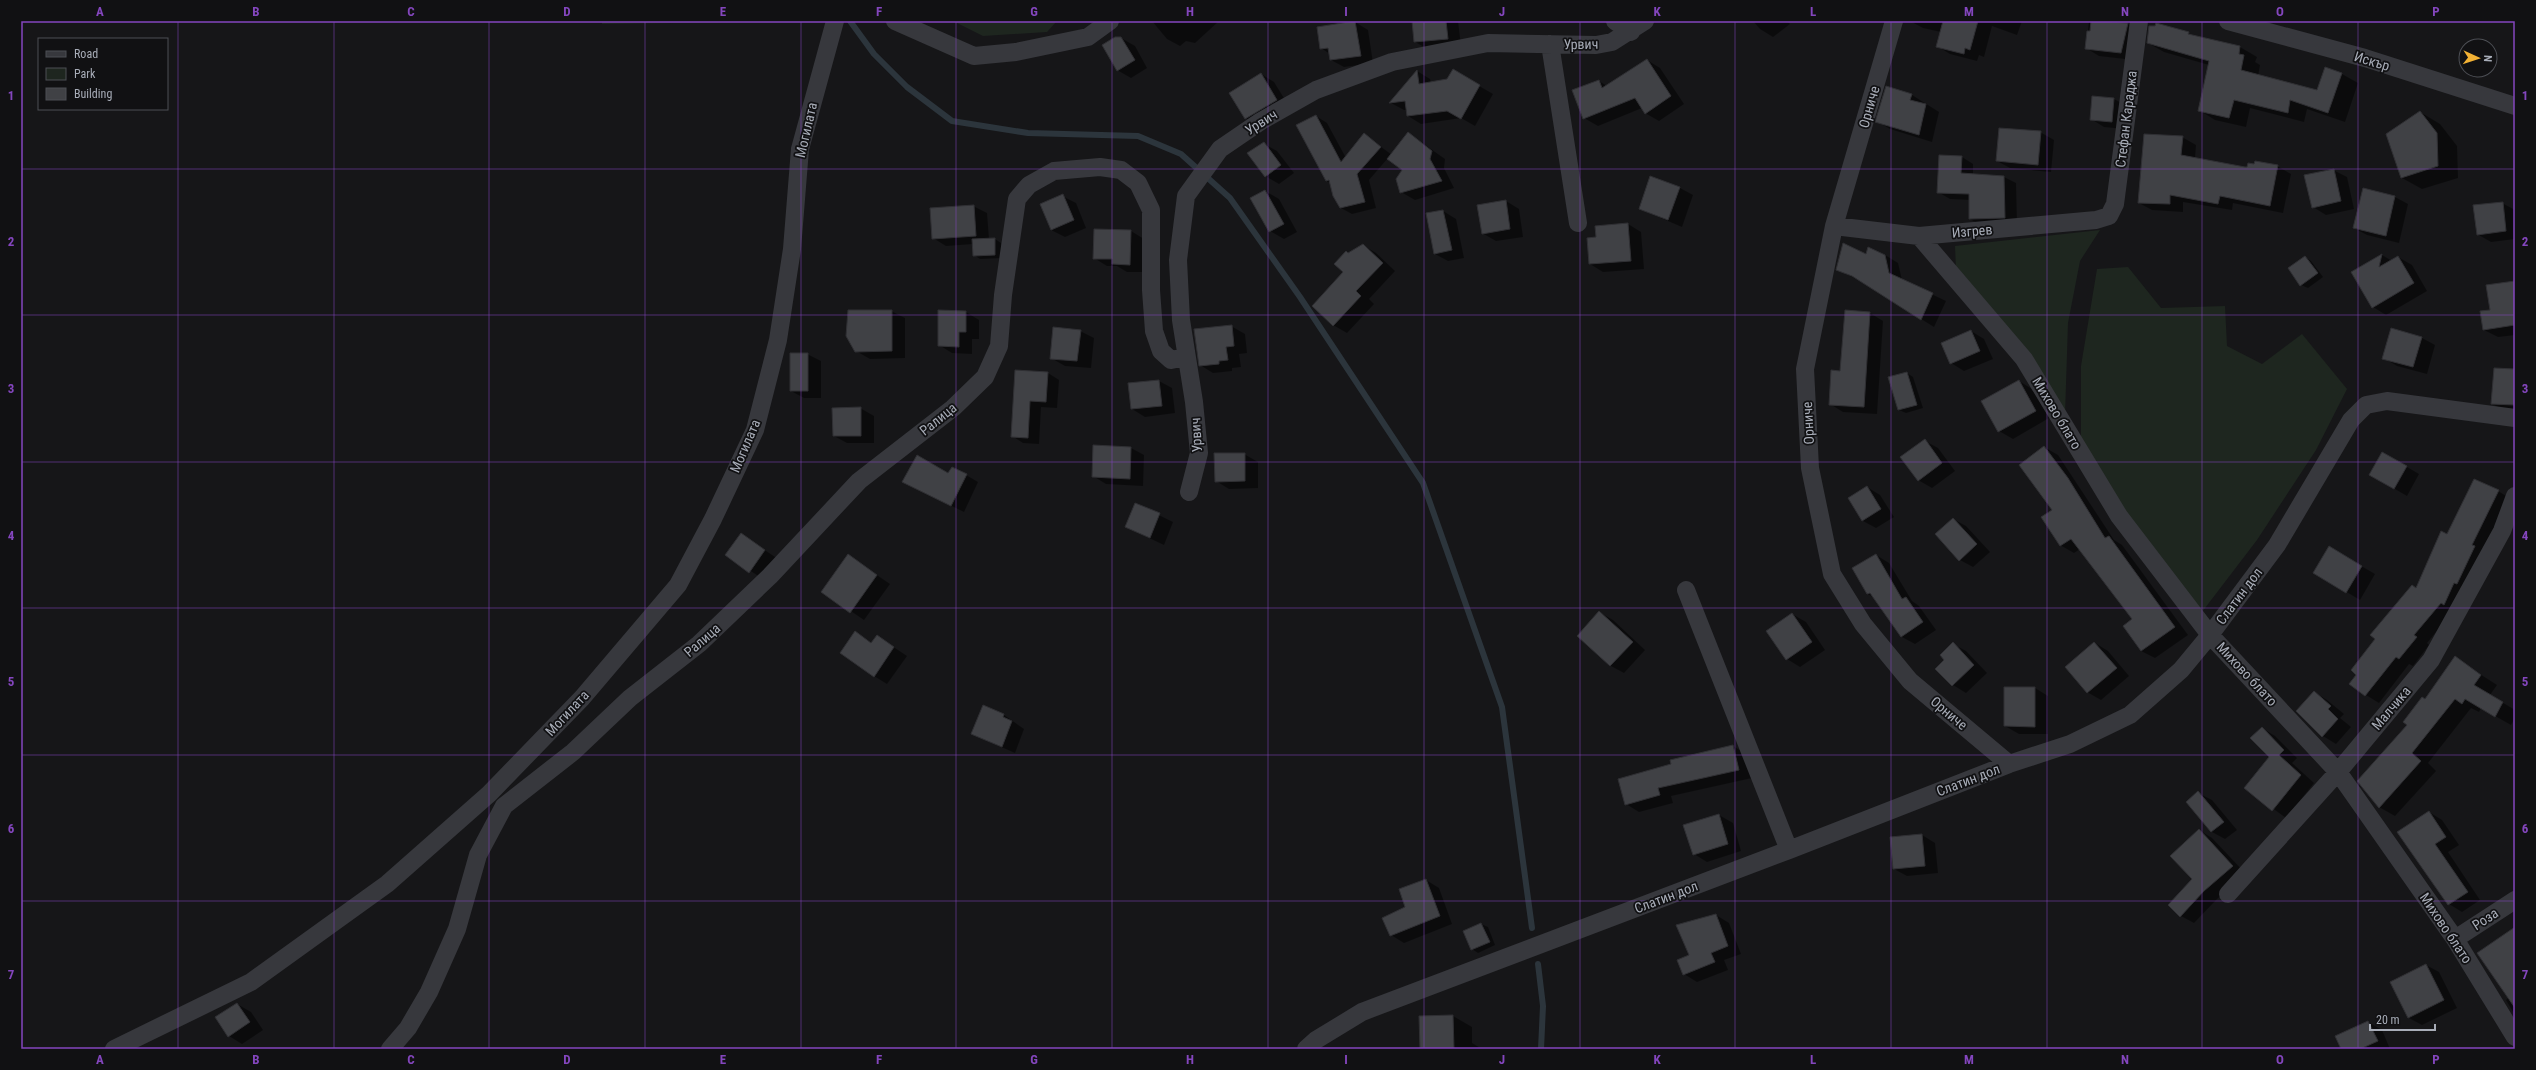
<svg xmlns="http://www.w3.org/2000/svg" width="2536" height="1070" viewBox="0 0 2536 1070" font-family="'Roboto Condensed',sans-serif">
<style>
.green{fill:#1e261f}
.shadow{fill:#0007}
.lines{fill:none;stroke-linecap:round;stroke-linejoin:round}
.stream{stroke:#2c353c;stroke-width:6}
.building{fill:#404145;stroke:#303034}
.street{stroke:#37383d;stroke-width:18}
.grid{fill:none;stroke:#8446be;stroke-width:1;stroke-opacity:0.55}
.labels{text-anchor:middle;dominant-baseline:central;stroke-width:3.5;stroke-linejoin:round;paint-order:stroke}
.street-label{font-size:14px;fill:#a8adb8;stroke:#111113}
.neatline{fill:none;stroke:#8446be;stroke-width:1.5}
.grid-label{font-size:13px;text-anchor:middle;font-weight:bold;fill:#8446be}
</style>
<rect width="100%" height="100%" fill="#161618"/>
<path class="green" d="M602,21H809L602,24Z
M953,21H1057L1047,32L983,36Z
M2100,230L2080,261L2068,323L2065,415L1956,270L1955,246Z
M2128,267L2161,308L2225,306L2227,346L2262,364L2302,334L2347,389L2316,450L2257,540L2202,612L2123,511L2081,439V366L2097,269Z"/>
<path class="shadow" d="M1152,21H1219L1195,43L1186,41L1180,46L1167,39Z
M1413,21H1458L1461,46L1428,49L1415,42Z
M1753,21H1787L1790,24L1773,37L1760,29Z
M1910,21H2022L2017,35L1992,26L1984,57L1979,55L1977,61L1950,54L1937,46L1941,32L1923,28Z
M2089,21L2128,24L2141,32L2134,60L2099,56L2086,48Z
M1355,22L1368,30L1373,63L1344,67L1331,60L1330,54L1321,48Z
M2157,24L2194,37L2240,47L2257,57L2255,62L2260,65L2258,76L2317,91L2325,68L2342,74L2358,83L2345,122L2307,109L2304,122L2250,108L2246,127L2215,120L2199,110L2209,65L2164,52L2148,43Z
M1121,38L1135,46L1147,68L1131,78L1117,70Z
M1647,60L1660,68L1684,104L1659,121L1645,113L1642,108L1598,126L1584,118L1599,81L1607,86Z
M1417,71L1430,79L1431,83L1448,80L1453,71L1493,94L1475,126L1461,118L1421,124L1408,116L1407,110H1404L1391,103Z
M1261,74L1274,82L1290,108L1259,126L1246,118Z
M1887,87L1912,95L1939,112L1932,142L1890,129L1877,121Z
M2114,99L2127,106L2125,129L2104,127L2091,119Z
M2420,112L2440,124L2457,146L2458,178L2422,189L2402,178Z
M1316,116L1327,123L1346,158L1365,135L1392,155L1408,133L1445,159L1444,168L1454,188L1415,200L1401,192L1403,170L1388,158L1369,180L1376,208L1352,214L1341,208L1331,183L1326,181Z
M2040,132L2054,140L2051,172L2010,168L1997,161Z
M2182,137L2196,145L2195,158L2245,168L2277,166L2291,174L2283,213L2233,203L2232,210L2183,202V212L2152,210L2139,203Z
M1264,144L1277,151L1294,173L1279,184L1265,176Z
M1962,157L1973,164V175L2004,177L2016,183L2017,224L1982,226L1970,219V200L1950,199L1938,192Z
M2333,170L2347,177L2354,209L2326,215L2313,207Z
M1651,177L1680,188L1693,195L1682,227L1640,209Z
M1265,191L1279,199L1297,232L1284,239L1270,231Z
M1062,196L1076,203L1086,228L1065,237L1051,230Z
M2395,197L2408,204L2399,243L2367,235L2354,228Z
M1506,201L1519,209L1523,237L1496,241L1482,233Z
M2502,203L2515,210V239L2491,242L2477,234Z
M973,206L987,213L989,239H995L1001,243L1002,258L980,259L974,255L973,244L946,246L933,238Z
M1443,211L1456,219L1464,258L1448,261L1435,254Z
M1628,224L1641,232L1644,269L1603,272L1590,264L1597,238Z
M1095,230L1131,231L1144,239L1143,272H1127L1117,266H1107L1094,258Z
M1363,245L1376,253L1395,271L1369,299L1374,304L1347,333L1333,325L1345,272L1347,252L1350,254Z
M1885,255L1898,263L1902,280L1946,301L1934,327L1862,282L1837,269L1866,256Z
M2382,255L2392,261L2398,257L2412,265L2427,291L2386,315L2373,307L2352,272Z
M2305,257L2311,261L2323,277L2308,288L2301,285Z
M2515,282V335L2498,337L2484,330L2491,311Z
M891,311L905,318V358L870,359L856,351Z
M966,312L979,320V339H972V354L952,353L939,345Z
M1870,313L1883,321L1877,414L1843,412L1830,404L1841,372Z
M1231,326L1245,334L1247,353L1239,354L1241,367L1232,368V371L1213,373L1200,365Z
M1080,331L1094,338L1091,368L1065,366L1051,358Z
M1971,331L1984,339L1993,359L1964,371L1951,363Z
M2422,338L2435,345L2427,374L2397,366L2384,358Z
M807,354L821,361V398H804L791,391Z
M2515,370V412L2506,411L2492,404Z
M1016,372L1048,373L1059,380L1057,408L1041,407L1039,444L1023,443L1012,436Z
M1907,373L1913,377L1923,408L1906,413L1899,410L1889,377Z
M1159,381L1172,388L1175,413L1145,417L1132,409Z
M2019,381L2032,389L2049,418L2013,439L1999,431Z
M860,408L874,416V443H847L834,436Z
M1925,441L1938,448L1955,471L1932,488L1918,480Z
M2044,447L2058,455L2114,540L2122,545L2188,635L2155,658L2141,651L2134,619L2080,549L2074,553L2060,545Z
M1131,448L1144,455L1143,486L1106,484L1093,476Z
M2383,453L2419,474L2407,496L2371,475Z
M1244,454L1258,462V488L1229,489L1216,481Z
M949,474L966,475L978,482L964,512L915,488Z
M1867,487L1880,495L1894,517L1876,528L1863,521L1849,499Z
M2498,491L2511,499L2454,610L2427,643L2429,645L2413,666L2409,664L2379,703L2366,695L2416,589L2448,535Z
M1136,504L1173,522L1164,545L1126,527Z
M1953,519L1966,526L1990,552L1973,567L1960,560Z
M741,534L778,559L763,579L726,555Z
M2330,548L2375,574L2360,600L2315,573Z
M1876,555L1889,563L1912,601L1919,606L1936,630L1915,644L1902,637L1875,598L1868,594L1853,568Z
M849,556L890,584L864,620L823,592Z
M1599,612L1613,620L1645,650L1624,673L1611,666L1578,635Z
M1792,614L1806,622L1825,650L1800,667L1787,659Z
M855,632L872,643L877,636L907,656L887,684L874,676Z
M2095,643L2108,651L2129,676L2101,700L2087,692Z
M1953,644L1966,651L1987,673L1966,693L1953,685L1936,669L1946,660Z
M2455,658L2497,685L2490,695L2515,710V718L2511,725L2481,708L2479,712L2471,708L2428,763L2436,771L2395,816L2379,807L2408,725Z
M2005,688H2035L2048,696V734H2019L2005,726Z
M2314,692L2327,700L2344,714L2340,718L2351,727L2336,744L2323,736L2297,711Z
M983,706L1004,715L1024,729L1015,753L972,734Z
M2262,728L2275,736L2297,758L2292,763L2314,783L2286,818L2245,788L2270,757Z
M1733,746L1746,754L1752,778L1671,796L1673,803L1639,812L1626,804Z
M2198,793L2212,800L2237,830L2225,839L2212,832L2187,802Z
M2429,812L2442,820L2459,845L2448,852L2480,900L2462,912L2449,904L2399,833Z
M1719,815L1733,823L1741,851L1707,862L1694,854Z
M2199,830L2212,838L2246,874L2217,899L2194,923L2181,916L2194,879Z
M1922,835L1935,843L1938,873L1907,876L1894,869Z
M1426,880L1439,888L1452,924L1404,943L1391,935Z
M1716,915L1729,923L1741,954L1724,960L1728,970L1697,982L1684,974L1690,956Z
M1481,924L1488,927L1495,945L1478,953L1472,949Z
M2515,935V1015L2506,1000L2509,998Z
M2426,965L2439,972L2457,1008L2422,1025L2409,1018Z
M237,1004L251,1012L263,1030L242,1044L229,1036Z
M1453,1016L1472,1027V1043L1482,1049H1421L1420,1017Z
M2368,1022L2382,1030L2390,1049H2342Z"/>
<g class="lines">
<path class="stream" d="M850,21L874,54L907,87L952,121L1028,133L1138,136L1181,154L1230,198L1300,297L1423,483L1502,707L1532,928
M1538,964L1543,1006L1541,1049"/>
</g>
<path class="building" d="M1355,21L1361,56L1330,60L1328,48L1320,49L1317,27Z
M1412,21H1446L1448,39L1414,42Z
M1943,21H1978L1970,50L1965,48L1964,54L1936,47Z
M2091,21L2128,23L2121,53L2085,49L2087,31H2090Z
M2156,23L2189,32L2188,34L2240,46L2239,54L2244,55L2241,70L2317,90L2325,67L2342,73L2328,113L2290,100L2288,113L2234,100L2229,118L2198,111L2209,61L2147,43L2149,26H2155Z
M1115,37H1121L1135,60L1117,71L1102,45Z
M1647,59L1671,96L1645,114L1635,98L1583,119L1572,90L1599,80L1602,88Z
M1453,69L1480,85L1461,119L1447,111L1407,116L1405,101L1389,103L1417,70L1419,84L1447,79Z
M1261,73L1277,100L1245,119L1229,93Z
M1886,86L1912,94L1910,100L1926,104L1919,135L1875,122Z
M2092,96L2114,98L2112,122L2090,120Z
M2420,111L2437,133L2438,166L2401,178L2386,134Z
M1316,115L1341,162L1364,133L1381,147L1357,174L1365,202L1340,208L1333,196L1329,180L1326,181L1296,125Z
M1999,128L2041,131L2038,165L1996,161Z
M1408,132L1432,151L1430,159L1442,181L1400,193L1396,179L1402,170L1387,159Z
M2144,134L2183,136L2181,155L2245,167H2247L2248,163L2254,164L2255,161L2278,165L2270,206L2220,196L2218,204L2170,195V204L2138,203Z
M1264,142L1281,165L1265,177L1247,153Z
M1939,155L1962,156L1961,173L2004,176L2005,218L1969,219V194L1937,193Z
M2334,169L2341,201L2312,208L2304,175Z
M1650,176L1680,187L1668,220L1639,209Z
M2363,188L2395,196L2386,236L2353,228Z
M1265,190L1284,224L1269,232L1250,198Z
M1063,194L1074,220L1051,230L1040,204Z
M1506,200L1510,229L1482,234L1477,205Z
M2503,202L2506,231L2477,235L2473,205Z
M974,205L976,236L932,239L930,208Z
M1443,210L1452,250L1434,254L1426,213Z
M1628,223L1631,261L1589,264L1587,238L1596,237L1595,226Z
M1094,229L1131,230L1130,265L1112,264V259H1093Z
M995,238V255L973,256L972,239Z
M1843,243L1866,254L1868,247L1885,255L1889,273L1933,293L1921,320L1852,276L1836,270Z
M1363,244L1383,263L1356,291L1361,296L1333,326L1312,306L1343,272L1334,264L1346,251L1348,253Z
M2382,254L2379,267L2398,256L2414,283L2372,308L2351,272Z
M2305,256L2318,273L2300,286L2288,268Z
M2515,281V325L2483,330L2480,311L2490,310L2486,285Z
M848,310H892V351L855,352L846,336Z
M938,310L966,311V332H959V347L938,346Z
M1845,310L1870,312L1864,407L1829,405L1831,370L1840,371Z
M1232,325L1234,346L1226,347L1228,360L1219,361V364L1199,366L1194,329Z
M1053,327L1081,330L1077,361L1050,359Z
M2391,328L2422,337L2413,367L2382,359Z
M1971,330L1980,351L1950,364L1941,343Z
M790,353H808V391H790Z
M2494,368L2515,369V405L2491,404Z
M1015,370L1048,372L1046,402L1030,401L1028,438L1011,437Z
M1907,372L1917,405L1898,410L1888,377Z
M1159,380L1162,406L1131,409L1128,383Z
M2019,380L2036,411L1998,432L1981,401Z
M861,407V436H833L832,408Z
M1925,439L1942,463L1918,481L1900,457Z
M1093,445L1131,447L1130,479L1092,477Z
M2044,446L2068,478L2105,538L2109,536L2175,627L2141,651L2123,626L2132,619L2071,539L2060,546L2041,517L2052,510L2019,465Z
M2382,452L2407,466L2394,489L2369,475Z
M1214,453H1245V481L1215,482Z
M917,455L948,473L952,467L967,474L951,506L902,482Z
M2474,479L2499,490L2472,545L2475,546L2457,584L2454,583L2444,605L2441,603L2414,635L2417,637L2399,659L2396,657L2365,696L2349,684L2356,675L2351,670L2375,639L2370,635L2412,585L2416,588L2441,531L2447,534Z
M1867,486L1881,509L1862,521L1848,498Z
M1135,503L1160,513L1150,538L1125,527Z
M1953,518L1977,544L1959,561L1935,534Z
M741,533L765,550L749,573L725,555Z
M2329,546L2362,566L2346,593L2313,573Z
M848,554L877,575L850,613L821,592Z
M1876,554L1902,599L1906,597L1923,622L1901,637L1870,593L1867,594L1852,568Z
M1599,611L1633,642L1610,666L1577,636Z
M1792,613L1812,642L1786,660L1766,631Z
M855,631L871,643L877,635L894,647L874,677L840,653Z
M1953,642L1974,665L1952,686L1935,669L1944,660L1940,655Z
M2094,642L2117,668L2087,693L2065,667Z
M2455,656L2481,675L2474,685L2503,702L2495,717L2465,699L2462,704L2455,699L2412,753L2421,761L2379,808L2357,781L2407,725L2403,722L2422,697L2425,699Z
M2004,687H2035V727L2004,726Z
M2314,691L2331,706L2328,709L2338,719L2322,737L2296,711Z
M983,705L1004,714L1003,717L1012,721L1002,747L971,734Z
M2262,727L2284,750L2279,755L2301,775L2272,811L2244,788L2269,757L2250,738Z
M1733,745L1739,770L1658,788L1660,795L1625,805L1618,779L1671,764L1670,760Z
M2198,791L2224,822L2211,832L2186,802Z
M2429,811L2446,837L2435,844L2468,892L2448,905L2397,832Z
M1719,814L1728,844L1693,855L1683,825Z
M2199,829L2233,866L2204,891L2180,917L2168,905L2192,879L2170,856Z
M1922,834L1925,866L1893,869L1890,837Z
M1426,879L1440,916L1390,936L1382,918L1405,907L1399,889Z
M1716,914L1728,946L1711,953L1715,962L1683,975L1677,960L1689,955L1676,925Z
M1481,923L1490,942L1471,950L1463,931Z
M2515,927V1008L2477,953Z
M2426,964L2444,1000L2408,1018L2390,982Z
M237,1003L250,1022L228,1037L215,1017Z
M1453,1015L1454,1049H1420L1419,1016Z
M2368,1021L2378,1041L2360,1049H2341L2335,1036Z"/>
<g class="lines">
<path class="street" d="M895,21L974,56L1016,52L1088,37L1110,21
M1615,21L1631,32
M1894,21L1834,226L1805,369L1810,468L1832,574L1863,624L1910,681L2009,764
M2228,21L2365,58L2515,106
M1550,44L1578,223
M1834,226L1919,236L2096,220L2109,216L2115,204L2139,21
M1919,236L2024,359L2119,516L2210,635L2338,772L2455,939L2515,1037
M1189,492L1199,453L1194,402L1181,320L1178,260L1186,196L1220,149L1261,121L1316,90L1392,62L1488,43L1596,45L1612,42L1645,21
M1686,590L1789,850
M2228,894L2338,772L2431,660L2502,531L2515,496
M2455,939L2515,900
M114,1049L251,982L387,884L489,794L582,698L678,585L713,519L755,430L778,340L792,249L800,149L835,21
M390,1049L408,1028L429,992L457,929L478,855L504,806L573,752L630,698L699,644L770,576L859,481L953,408L985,377L999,346L1003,295L1017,199L1029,185L1054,171L1100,167L1121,170L1138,183L1151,210V290L1154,331L1161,351L1171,360L1186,357
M1306,1049L1316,1040L1362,1012L1789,850L2009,764L2070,744L2130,715L2181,670L2210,635L2277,545L2351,420L2366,405L2387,401L2515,418"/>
</g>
<path class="grid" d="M178,21V1049M334,21V1049M489,21V1049M645,21V1049M801,21V1049M956,21V1049M1112,21V1049M1268,21V1049M1424,21V1049M1580,21V1049M1735,21V1049M1891,21V1049M2047,21V1049M2202,21V1049M2358,21V1049M21,169H2515M21,315H2515M21,462H2515M21,608H2515M21,755H2515M21,901H2515"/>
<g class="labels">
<g class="street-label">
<text transform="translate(1581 44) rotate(-1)">Урвич</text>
<text transform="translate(2372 61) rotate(17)">Искър</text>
<text transform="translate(1869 107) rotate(-74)">Орниче</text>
<text transform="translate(2126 119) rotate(-83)">Стефан Караджа</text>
<text transform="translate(1261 122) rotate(-32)">Урвич</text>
<text transform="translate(806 130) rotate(-77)">Могилата</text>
<text transform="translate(1972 231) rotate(-5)">Изгрев</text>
<text transform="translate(2057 413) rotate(59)">Михово блато</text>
<text transform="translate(938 419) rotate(-39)">Ралица</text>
<text transform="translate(1808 423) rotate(-93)">Орниче</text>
<text transform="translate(1196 435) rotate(-93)">Урвич</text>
<text transform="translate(745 446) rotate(-67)">Могилата</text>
<text transform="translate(2239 596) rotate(-53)">Слатин дол</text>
<text transform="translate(702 640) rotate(-41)">Ралица</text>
<text transform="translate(2247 674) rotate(47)">Михово блато</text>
<text transform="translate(2391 708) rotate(-50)">Малчика</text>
<text transform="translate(567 713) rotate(-47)">Могилата</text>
<text transform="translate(1949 713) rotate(40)">Орниче</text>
<text transform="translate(1968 780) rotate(-21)">Слатин дол</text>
<text transform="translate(1666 897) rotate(-21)">Слатин дол</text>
<text transform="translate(2485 919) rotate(-33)">Роза</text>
<text transform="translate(2446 928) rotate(56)">Михово блато</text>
</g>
</g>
<rect width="2536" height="1070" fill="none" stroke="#111113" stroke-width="44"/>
<rect x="38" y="38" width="130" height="72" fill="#111113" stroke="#4d4f55"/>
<rect x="46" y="51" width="20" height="6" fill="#37383d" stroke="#4d4f55"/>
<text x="74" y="58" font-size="12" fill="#a8adb8">Road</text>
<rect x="46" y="68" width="20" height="12" fill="#1e261f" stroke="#4d4f55"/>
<text x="74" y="78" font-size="12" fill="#a8adb8">Park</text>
<rect x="46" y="88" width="20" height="12" fill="#404145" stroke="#4d4f55"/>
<text x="74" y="98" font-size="12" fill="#a8adb8">Building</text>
<g transform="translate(2478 58) rotate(93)"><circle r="19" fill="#111113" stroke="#4d4f55"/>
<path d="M0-3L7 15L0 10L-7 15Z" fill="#f2b134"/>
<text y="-6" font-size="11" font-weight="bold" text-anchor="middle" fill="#a8adb8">N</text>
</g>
<path d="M2370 1024v6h65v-6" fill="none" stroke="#a8adb8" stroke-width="2"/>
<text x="2376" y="1024" font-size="12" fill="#a8adb8" stroke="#111113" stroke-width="3" paint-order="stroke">20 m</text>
<rect x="22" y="22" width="2492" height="1026" class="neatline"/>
<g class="grid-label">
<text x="100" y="16">A</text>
<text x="256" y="16">B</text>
<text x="411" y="16">C</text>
<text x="567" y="16">D</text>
<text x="723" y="16">E</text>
<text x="879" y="16">F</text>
<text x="1034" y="16">G</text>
<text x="1190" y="16">H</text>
<text x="1346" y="16">I</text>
<text x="1502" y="16">J</text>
<text x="1657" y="16">K</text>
<text x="1813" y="16">L</text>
<text x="1969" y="16">M</text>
<text x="2125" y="16">N</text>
<text x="2280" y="16">O</text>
<text x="2436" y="16">P</text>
<text x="11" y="100">1</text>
<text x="2525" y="100">1</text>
<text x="11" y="246">2</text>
<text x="2525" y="246">2</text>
<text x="11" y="393">3</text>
<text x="2525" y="393">3</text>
<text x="11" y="540">4</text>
<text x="2525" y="540">4</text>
<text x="11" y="686">5</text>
<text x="2525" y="686">5</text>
<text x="11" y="833">6</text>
<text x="2525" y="833">6</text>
<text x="11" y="979">7</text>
<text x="2525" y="979">7</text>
<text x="100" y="1064">A</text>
<text x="256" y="1064">B</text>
<text x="411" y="1064">C</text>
<text x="567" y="1064">D</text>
<text x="723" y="1064">E</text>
<text x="879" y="1064">F</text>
<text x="1034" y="1064">G</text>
<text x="1190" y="1064">H</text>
<text x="1346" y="1064">I</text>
<text x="1502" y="1064">J</text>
<text x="1657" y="1064">K</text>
<text x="1813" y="1064">L</text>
<text x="1969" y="1064">M</text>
<text x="2125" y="1064">N</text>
<text x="2280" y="1064">O</text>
<text x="2436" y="1064">P</text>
</g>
</svg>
